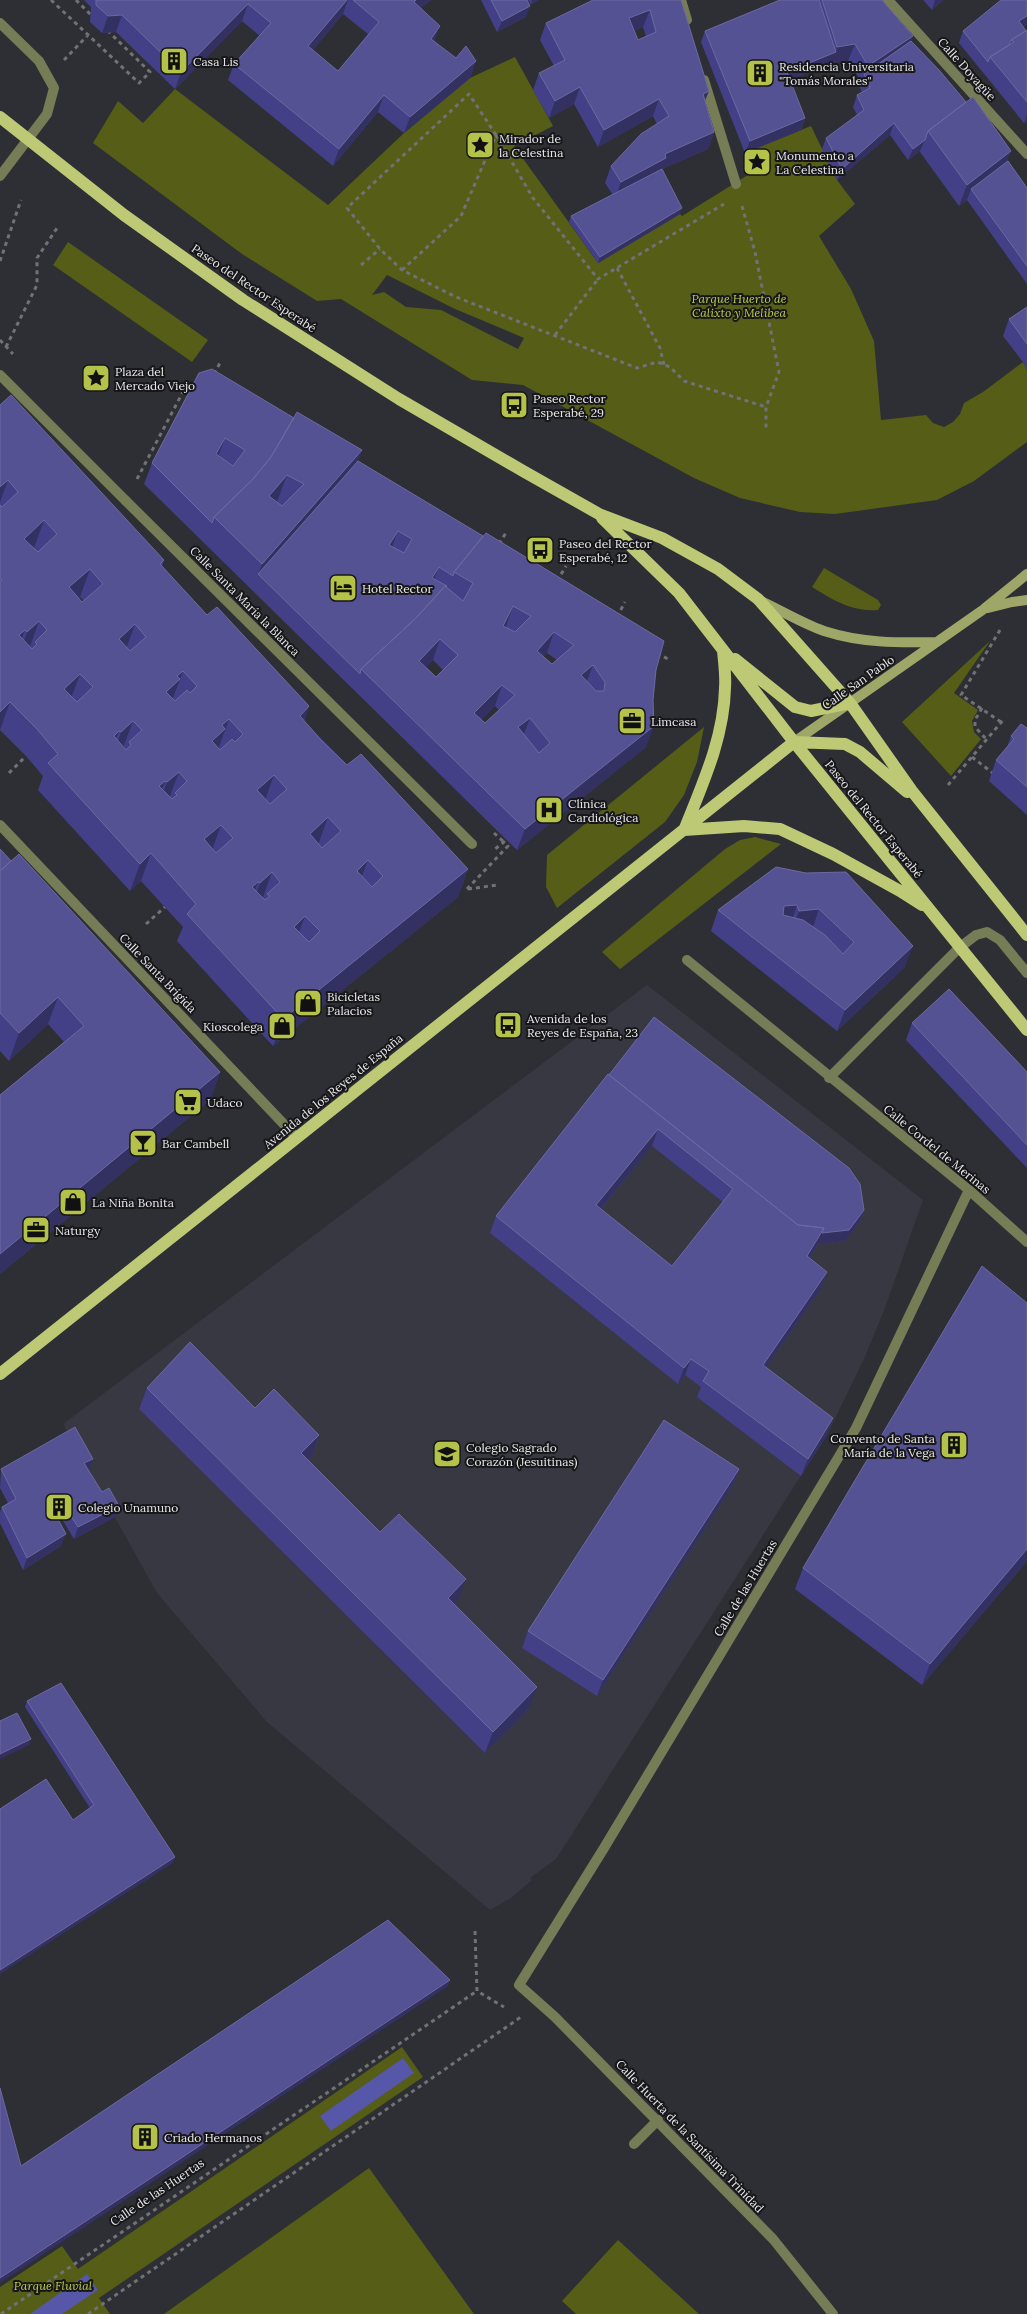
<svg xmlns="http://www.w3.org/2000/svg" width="1027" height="2314" viewBox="0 0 1027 2314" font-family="Lora,serif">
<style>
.built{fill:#373842}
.green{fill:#555d16;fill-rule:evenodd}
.water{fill:#5657a8}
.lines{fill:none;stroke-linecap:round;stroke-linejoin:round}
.path{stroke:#717276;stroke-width:3;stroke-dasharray:4 4;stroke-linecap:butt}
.service{stroke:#767c55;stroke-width:10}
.pedestrian{stroke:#767c55;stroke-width:10}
.minor{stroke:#767c55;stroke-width:10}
.secondary{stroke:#9ea767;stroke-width:10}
.primary{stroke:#bdc975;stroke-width:12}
.wall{fill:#434088;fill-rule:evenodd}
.shaded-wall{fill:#333162}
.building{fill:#555293;stroke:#6c69a1;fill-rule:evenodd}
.labels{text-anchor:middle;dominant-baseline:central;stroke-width:4;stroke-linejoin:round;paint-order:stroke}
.poi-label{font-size:12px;fill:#e8e8ec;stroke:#171719;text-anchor:start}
.street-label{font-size:12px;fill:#e8e8ec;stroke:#171719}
.park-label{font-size:12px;font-style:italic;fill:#c0cf48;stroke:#171719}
</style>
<rect width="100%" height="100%" fill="#2e2f34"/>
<path class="built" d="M647,985L923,1200L885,1308L864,1359L827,1435L556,1859L530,1878L532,1880L511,1898L490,1910L267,1722L157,1593L63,1424Z"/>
<path class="green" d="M515,57L553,126L514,146L598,263L680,214L682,216L751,173L745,153L811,126L837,180L855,204L819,236L851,289L874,341L881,420L926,415L933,423L944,427L953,422L960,414L964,403L983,392L1023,362L1027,370V442L974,481L937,500L835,514L800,512L740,498L694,478L523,385L472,380L341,299L317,301L242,254L93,143L118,101L143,123L175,89L328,205L404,133L470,78ZM387,275L455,309L524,338L518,349L441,310L406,307L384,292L372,295Z
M68,242L208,340L192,362L53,265Z
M824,568L878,600L881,605L878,610C852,612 833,600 812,587Z
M990,641L954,693L978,710L972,721L974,732L981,739L951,776L902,722Z
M704,727L697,762L684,795L665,822L557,908L546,887L547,855Z
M755,837L781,844L620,969L602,952L725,849L740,840Z
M402,2047L423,2077L99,2298L110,2314H0V2287L62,2246L78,2269Z
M369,2168L474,2314H164Z
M618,2240L699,2314H576L562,2301Z"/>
<path class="water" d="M403,2058L414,2073L331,2131L320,2116Z
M87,2274L98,2290L62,2314H30Z"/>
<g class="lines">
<path class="path" d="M51,0L139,83L150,72L109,32
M76,0L91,15
M64,60L88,35
M496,135L469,94L347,208L380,249L402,270L456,297L637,368L657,362L670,367L684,381L766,407
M742,206L755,252L779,372L766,407V431
M0,261L21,200
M361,265L380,249
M617,268L660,348L664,365
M402,270L461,216L496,135L533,198L598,279L724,204
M555,335L598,279
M0,340L13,354
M6,347L37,285V258L59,225
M214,374L221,361
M137,479L185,388L196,386
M499,544L507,531
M557,581L566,566
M617,617L625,602
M1000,630L961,695L1001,722
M657,653L668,659
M982,708L975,720V727L987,740
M972,757L994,774
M9,773L26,756
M948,785L1004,719
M494,833L504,842
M467,889L508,846L504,842L495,849
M468,889L498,885
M146,924L165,907
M475,1931L477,1991L504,2007
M1,2314L477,1991
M88,2314L521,2017"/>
<path class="service" d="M634,2144L658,2120"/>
<path class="pedestrian" d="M681,0L687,20
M888,0L1027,154
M704,80L736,184
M0,375L126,501"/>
<path class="minor" d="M0,23L39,61L54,88L47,114L0,176
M126,501L472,844
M0,825L297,1138
M687,960L969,1190L1027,1242
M829,1078L959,948L976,935L987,932L1000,940L1027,973
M833,2314L773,2239L555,2017L519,1985L604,1848L856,1428L969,1190"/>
<path class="secondary" d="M761,601C782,611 802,623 824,631C861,643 898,643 936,642
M988,608L1012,602L1027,600
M794,742L984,609L1027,574"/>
<path class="primary" d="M0,117L124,215L243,300L399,399L523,471L599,514L662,538L718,569L758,599L850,703L912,791L1027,935
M602,518L679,593L794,742L1027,1030
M735,659L795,707L811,711L850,703
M794,742L845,744L860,752L907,792
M685,828C703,783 724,737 725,688C726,676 724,663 723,650
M684,830L744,826L780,829L833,854L900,891L922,905
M0,1374L794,742"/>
</g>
<path class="wall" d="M84,0H431L421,8L435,42L456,58L476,61L470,78L404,133L378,112L333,166L228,80L234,64L260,36L242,21L175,89L116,32L102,33L90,22L91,7ZM343,14L368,34L338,71L313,50Z
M481,0H527L526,17L497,32Z
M528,0H539L531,4Z
M681,0L705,101L714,132L708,149L662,169L680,214L598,263L569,222L571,216L613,195L605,183L611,166L657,124L653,116L598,147L574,104L549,118L533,90L539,73L554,66L540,40L546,23ZM643,27L646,36L638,40L634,31Z
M780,0H882L911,41L1008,161L1027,188V284L967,200L959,206L920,152V151L908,160L890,135L837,180L822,149L826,138L857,115L853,107L857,95L862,92L859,86L861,81L848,61L831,63L790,80L805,118L801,130L745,153L701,42L705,31Z
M923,0H943L932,10Z
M1024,27L1026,31L1027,30V123H1024L959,43L963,31Z
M1027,307V370L1023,362L1003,336L1009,319Z
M199,373L362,450L358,461L656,670L646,747L517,850L144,484L152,463ZM547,653L557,660L552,664L543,656ZM433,660L443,670L436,677L426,667ZM495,706L499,710L485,723L481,720Z
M0,405L164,560L162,566L207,615L309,706L304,721L347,765L468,869L458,897L273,1046L177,941L183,927L141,881L130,891L38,790L43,776L26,756L0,730ZM80,597L84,601L82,602L78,598Z
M1027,728V815L989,781L996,760L1007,747L1011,736Z
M0,849L220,1072L210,1100L0,1274V1095L64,1042L48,1024L9,1061L0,1051Z
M776,867L905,967L837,1031L711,931L718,910Z
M912,1023L1027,1072V1168L906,1040Z
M608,1074L864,1210L860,1222L845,1241L818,1244L810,1258L827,1272L821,1289L766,1367L827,1435L801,1476L697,1397L701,1387L685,1375L678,1384L490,1233L496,1216ZM652,1146L723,1202L672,1266L601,1209Z
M147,1388L255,1408L319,1435L312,1456L308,1460L380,1532L458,1600L454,1605L529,1708L485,1753L139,1409Z
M1,1469L88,1470L115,1517L74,1539L57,1511L55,1513L61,1546L23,1570L0,1523V1512L2,1507L8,1503L0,1488Z
M739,1469L733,1485L597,1696L522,1648L528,1631Z
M1027,1561L922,1685L795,1589L803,1568Z
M27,1701L173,1863L73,1820L90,1808L25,1707Z"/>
<path class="shaded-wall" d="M347,0H348L343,14L302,63L308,46Z
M416,0H431L408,19L414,2Z
M532,0H539L531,4Z
M935,0H943L932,10Z
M248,4L242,21L175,89L181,72Z
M530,6L526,17L497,32L502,21Z
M650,10L643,27L623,35L629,18Z
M122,15L116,32L102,33L108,16Z
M1027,16V25L1015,33L1019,21Z
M440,26L434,42L431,39Z
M913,36L907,52L865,76L868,66Z
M855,44L848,61L831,63L783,84L787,72L836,52L837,47Z
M476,61L470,78L404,133L410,117Z
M580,87L574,104L549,118L555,101Z
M709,91L702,108L703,94Z
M384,95L378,112L333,166L339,149Z
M659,99L653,116L598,147L604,130Z
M1027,115V123H1024Z
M805,118L801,130L745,153L750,141Z
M894,123L890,135L837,180L842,169Z
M714,132L708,149L662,169L615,198L621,182L665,154Z
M925,140L920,151L908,160L913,149Z
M1011,151L1003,172L971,189L967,200L959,206L967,185Z
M682,208L680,214L598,263L600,257Z
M225,438L217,460L216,454Z
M362,450L352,478L258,574L262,564Z
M287,475L277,502L269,496Z
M8,480L0,502V487Z
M44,520L34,548L14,566L24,539Z
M398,531L392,547L389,545Z
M439,567L432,584V578Z
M90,569L80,597L59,615L69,587Z
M513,606L506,627L503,626Z
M39,621L29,649L17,660L27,632Z
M135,624L125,652L119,639Z
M25,630L15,658L19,635Z
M554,632L547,653L530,672L537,651Z
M440,639L433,660L412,682L419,661Z
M593,665L585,686L581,675Z
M183,671L173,698L172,699L166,692L177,676Z
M80,674L70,701L64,689Z
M502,685L495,706L466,735L474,713Z
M10,702L0,730V712Z
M309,706L299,734L300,716Z
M530,718L522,739L518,727Z
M229,719L219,747L215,756L212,741L222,725Z
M133,721L123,748L111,760L121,732Z
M654,726L646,747L517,850L525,829Z
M119,731L109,758L114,736Z
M179,772L169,799L157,810L167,782Z
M274,775L264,803L257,790Z
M165,781L155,808L159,786Z
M328,817L318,845L310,834Z
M221,825L211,853L204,839Z
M151,853L141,881L130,891L140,864Z
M368,860L358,887L357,871Z
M468,869L458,897L273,1046L283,1019Z
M272,872L262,900L250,911L260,883Z
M258,882L248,909L252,887Z
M797,905L790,927H777L784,906Z
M819,909L812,930L791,932L799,911Z
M305,916L295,943L294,927Z
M913,946L905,967L837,1031L845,1010Z
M58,997L48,1024L9,1061L19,1033Z
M220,1072L210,1100L0,1274V1254Z
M658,1129L652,1146L590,1222L596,1205Z
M864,1210L860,1222L845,1241L818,1244L801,1273L807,1256L824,1228Z
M827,1272L821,1289L756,1381L763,1365Z
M691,1359L685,1375L678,1384L684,1368Z
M833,1418L827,1435L801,1476L808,1459Z
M319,1435L312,1456L293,1474L301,1453Z
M93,1459L89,1470L84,1463Z
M739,1469L733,1485L597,1696L603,1680Z
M61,1500L57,1511L47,1518L51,1506Z
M119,1506L115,1517L74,1539L78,1527Z
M66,1534L61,1546L23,1570L27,1558Z
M1027,1549V1561L922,1685L930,1664Z
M466,1579L458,1600L440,1620L448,1598Z
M537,1687L529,1708L485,1753L493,1732Z
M31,1739L29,1745L0,1759V1754Z
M175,1857L173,1863L0,1974V1970Z
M450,1980L448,1986L0,2283V2278Z"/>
<path class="building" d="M96,0H347L308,46L338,71L379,22L353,0H416L414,2L440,26L431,39L456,58L466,46L476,61L410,117L384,95L339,149L234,64L271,23L248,4L181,72L122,15L108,16L96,5Z
M491,0H527L530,6L502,21Z
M593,0H681L709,91L703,94L714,132L665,154L666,158L621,182L611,166L641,134L669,116L659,99L604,130L580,87L555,101L539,73L565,60L546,23ZM650,10L656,32L638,40L629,18Z
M780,0H819L836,52L787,72L805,118L750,141L705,31Z
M822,0H882L913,36L868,66L855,44L837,47Z
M1001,0H1027V16L1019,21L1026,31L1011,40L1009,45L990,57L988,62L963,31Z
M1027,30V102L990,57L1014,42L1011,40Z
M911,41L939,70L966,102L928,131L925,140L913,149L894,123L842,169L826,138L864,110L857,95L870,88L864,74Z
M973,97L1011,151L967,185L928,131Z
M1008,161L1027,188V266L971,189Z
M662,169L682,208L600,257L571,216Z
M1027,307V344L1009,319Z
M212,369L294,418L271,457L253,479L214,517L212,523L152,463L199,373ZM225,438L245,450L233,466L216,454Z
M11,395L164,560L160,564L207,615L217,607L309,706L300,716L321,740L347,765L361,754L468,869L283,1019L187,914L196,904L151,853L140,864L48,763L58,754L36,728L10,702L0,712V581L2,580L0,578V505L2,507L18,492L8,480L0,487V405ZM44,520L57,534L38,552L24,539ZM90,569L103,584L82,602L69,587ZM39,621L47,630L35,642L37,644L32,649L19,635L25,630L27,632ZM135,624L146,637L130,651L119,639ZM183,671L197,686L190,693L187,690L175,701L166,692L180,679L177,676ZM80,674L93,687L77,702L64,689ZM229,719L243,734L235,742L232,739L220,750L212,741L225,729L222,725ZM133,721L142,730L129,742L131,745L126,750L114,736L119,731L121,732ZM179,772L187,781L175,793L177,795L172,799L159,786L165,781L167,782ZM274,775L287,789L270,804L257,790ZM328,817L341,831L322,848L310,834ZM221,825L233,838L216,853L204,839ZM368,860L383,876L372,887L357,871ZM272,872L280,882L267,894L270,896L265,900L252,887L258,882L260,883ZM305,916L320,931L309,942L294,927Z
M297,412L362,450L262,564L214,517L253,479L271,457ZM287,475L304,484L282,506L269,496Z
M358,461L483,536L454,572L453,576L439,567L432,578L447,586L446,587L445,586L416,618L361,669L360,674L258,574ZM398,531L412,539L404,553L389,545Z
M486,533L664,641L656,670L653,700L654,726L525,829L361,669L416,618L445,586L463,601L473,583L454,572ZM513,606L531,616L515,632L503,626ZM554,632L574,645L552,664L537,651ZM440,639L458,655L436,677L419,661ZM593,665L605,682L604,691H596L581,675ZM502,685L515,695L485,723L474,713ZM530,718L550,743L539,753L518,727Z
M1021,724L1027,728V787L996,760L1014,739L1011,736Z
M0,849L11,861L0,871Z
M19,854L220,1072L0,1254V1095L84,1026L58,997L19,1033L0,1013V871Z
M776,867L806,873L846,872L913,946L845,1010L718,910ZM797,905L799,911L819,909L854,942L843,954L825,935L803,920L783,915L784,906Z
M949,989L1027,1072V1145L912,1023Z
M654,1017L849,1168L860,1184L864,1210L849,1230L822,1233L824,1228L798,1225L609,1075Z
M608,1074L798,1225L824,1228L807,1256L827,1272L763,1365L833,1418L808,1459L703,1381L709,1371L691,1359L684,1368L496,1216ZM658,1129L733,1189L672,1266L596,1205Z
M982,1266L1027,1303V1549L930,1664L803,1568Z
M190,1342L255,1408L274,1389L319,1435L301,1453L380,1532L399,1514L466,1579L448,1598L537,1687L493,1732L147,1388Z
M664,1420L739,1469L603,1680L528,1631Z
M75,1427L93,1459L84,1463L102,1492L109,1488L119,1506L78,1527L61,1500L51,1506L66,1534L27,1558L2,1507L16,1499L1,1469Z
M61,1683L175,1857L0,1970V1809L46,1779L73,1820L94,1805L27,1701Z
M17,1713L31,1739L0,1754V1721Z
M388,1920L450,1980L0,2278V2088L21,2166Z"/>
<defs>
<symbol id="building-square" viewBox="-11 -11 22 22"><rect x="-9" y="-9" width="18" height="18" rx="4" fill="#b4c24a" stroke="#171719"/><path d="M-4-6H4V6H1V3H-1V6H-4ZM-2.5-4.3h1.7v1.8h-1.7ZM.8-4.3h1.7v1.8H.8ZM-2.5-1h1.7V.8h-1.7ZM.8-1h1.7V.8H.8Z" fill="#111"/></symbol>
<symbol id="sight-square" viewBox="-11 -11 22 22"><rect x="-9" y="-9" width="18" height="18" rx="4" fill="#b4c24a" stroke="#171719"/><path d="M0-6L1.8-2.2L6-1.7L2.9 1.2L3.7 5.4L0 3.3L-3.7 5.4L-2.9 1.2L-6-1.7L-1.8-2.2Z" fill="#111"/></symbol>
<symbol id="bus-square" viewBox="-11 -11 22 22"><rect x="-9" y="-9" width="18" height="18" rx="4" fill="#b4c24a" stroke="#171719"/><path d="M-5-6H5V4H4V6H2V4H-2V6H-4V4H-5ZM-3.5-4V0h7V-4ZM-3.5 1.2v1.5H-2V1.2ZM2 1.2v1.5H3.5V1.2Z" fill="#111"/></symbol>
<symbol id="hotel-square" viewBox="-11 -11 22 22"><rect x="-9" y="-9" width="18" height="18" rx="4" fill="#b4c24a" stroke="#171719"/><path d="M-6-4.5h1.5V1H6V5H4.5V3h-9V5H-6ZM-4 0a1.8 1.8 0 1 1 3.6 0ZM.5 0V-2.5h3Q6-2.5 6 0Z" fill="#111"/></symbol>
<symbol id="office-square" viewBox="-11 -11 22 22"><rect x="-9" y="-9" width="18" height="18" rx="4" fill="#b4c24a" stroke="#171719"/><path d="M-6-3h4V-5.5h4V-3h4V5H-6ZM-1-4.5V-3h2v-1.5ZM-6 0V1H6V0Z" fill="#111"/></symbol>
<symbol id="hospital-square" viewBox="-11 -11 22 22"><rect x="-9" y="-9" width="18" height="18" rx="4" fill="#b4c24a" stroke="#171719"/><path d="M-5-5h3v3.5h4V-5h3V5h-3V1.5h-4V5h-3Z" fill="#111"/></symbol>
<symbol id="shop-square" viewBox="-11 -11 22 22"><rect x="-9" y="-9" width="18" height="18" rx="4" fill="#b4c24a" stroke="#171719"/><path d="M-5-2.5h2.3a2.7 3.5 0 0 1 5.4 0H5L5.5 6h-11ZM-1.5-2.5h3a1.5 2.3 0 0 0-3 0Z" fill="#111"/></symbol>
<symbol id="supermarket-square" viewBox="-11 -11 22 22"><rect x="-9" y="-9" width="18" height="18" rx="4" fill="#b4c24a" stroke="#171719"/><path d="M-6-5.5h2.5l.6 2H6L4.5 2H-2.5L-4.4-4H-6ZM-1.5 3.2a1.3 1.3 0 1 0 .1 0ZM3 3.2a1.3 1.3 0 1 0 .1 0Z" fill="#111"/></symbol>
<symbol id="bar-square" viewBox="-11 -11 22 22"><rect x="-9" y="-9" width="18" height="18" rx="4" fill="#b4c24a" stroke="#171719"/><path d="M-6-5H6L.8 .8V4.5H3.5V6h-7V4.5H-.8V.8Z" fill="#111"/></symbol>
<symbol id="school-square" viewBox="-11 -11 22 22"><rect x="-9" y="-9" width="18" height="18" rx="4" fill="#b4c24a" stroke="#171719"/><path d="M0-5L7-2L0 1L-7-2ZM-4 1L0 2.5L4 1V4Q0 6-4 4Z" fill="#111"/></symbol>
</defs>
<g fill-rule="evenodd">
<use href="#building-square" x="158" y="45" width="32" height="32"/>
<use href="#building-square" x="744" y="57" width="32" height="32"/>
<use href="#sight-square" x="464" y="129" width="32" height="32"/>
<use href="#sight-square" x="741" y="146" width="32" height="32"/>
<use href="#sight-square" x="80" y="362" width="32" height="32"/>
<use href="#bus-square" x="498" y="389" width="32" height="32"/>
<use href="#bus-square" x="524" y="534" width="32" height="32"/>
<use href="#hotel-square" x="327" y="572" width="32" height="32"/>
<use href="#office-square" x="616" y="705" width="32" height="32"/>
<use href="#hospital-square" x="533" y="794" width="32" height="32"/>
<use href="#shop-square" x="292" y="987" width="32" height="32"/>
<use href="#bus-square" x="492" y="1009" width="32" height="32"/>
<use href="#shop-square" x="266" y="1010" width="32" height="32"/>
<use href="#supermarket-square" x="172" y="1086" width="32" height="32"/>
<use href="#bar-square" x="127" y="1127" width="32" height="32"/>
<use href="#shop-square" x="57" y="1186" width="32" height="32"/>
<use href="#office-square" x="20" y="1214" width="32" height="32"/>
<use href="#building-square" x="938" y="1429" width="32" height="32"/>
<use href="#school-square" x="431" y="1438" width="32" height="32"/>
<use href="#building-square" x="43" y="1491" width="32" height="32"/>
<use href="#building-square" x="129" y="2121" width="32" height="32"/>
</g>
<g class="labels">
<g class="poi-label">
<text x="193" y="61">Casa Lis</text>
<text x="779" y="66">Residencia Universitaria<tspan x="779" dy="14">"Tomás Morales"</tspan></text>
<text x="499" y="138">Mirador de<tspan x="499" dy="14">la Celestina</tspan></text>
<text x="776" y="155">Monumento a<tspan x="776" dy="14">La Celestina</tspan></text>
<text x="115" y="371">Plaza del<tspan x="115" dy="14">Mercado Viejo</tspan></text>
<text x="533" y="398">Paseo Rector<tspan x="533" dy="14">Esperabé, 29</tspan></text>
<text x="559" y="543">Paseo del Rector<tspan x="559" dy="14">Esperabé, 12</tspan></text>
<text x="362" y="588">Hotel Rector</text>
<text x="651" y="721">Limcasa</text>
<text x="568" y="803">Clínica<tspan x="568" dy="14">Cardiológica</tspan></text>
<text x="327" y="996">Bicicletas<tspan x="327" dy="14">Palacios</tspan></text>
<text x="527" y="1018">Avenida de los<tspan x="527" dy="14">Reyes de España, 23</tspan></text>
<text x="263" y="1026" text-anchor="end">Kioscolega</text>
<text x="207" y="1102">Udaco</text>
<text x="162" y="1143">Bar Cambell</text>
<text x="92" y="1202">La Niña Bonita</text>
<text x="55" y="1230">Naturgy</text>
<text x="935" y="1438" text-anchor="end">Convento de Santa<tspan x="935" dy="14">María de la Vega</tspan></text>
<text x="466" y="1447">Colegio Sagrado<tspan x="466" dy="14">Corazón (Jesuitinas)</tspan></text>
<text x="78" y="1507">Colegio Unamuno</text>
<text x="164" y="2137">Criado Hermanos</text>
</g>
<g class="street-label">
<text transform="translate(967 69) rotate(48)">Calle Doyagüe</text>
<text transform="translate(254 288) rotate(34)">Paseo del Rector Esperabé</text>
<text transform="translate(245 601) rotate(45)">Calle Santa María la Blanca</text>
<text transform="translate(858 682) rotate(-35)">Calle San Pablo</text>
<text transform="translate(874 819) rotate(51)">Paseo del Rector Esperabé</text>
<text transform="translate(158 973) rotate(46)">Calle Santa Brígida</text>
<text transform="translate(333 1091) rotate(-39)">Avenida de los Reyes de España</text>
<text transform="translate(937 1149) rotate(39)">Calle Cordel de Merinas</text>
<text transform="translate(745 1588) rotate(-59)">Calle de las Huertas</text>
<text transform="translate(690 2136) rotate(46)">Calle Huerta de la Santísima Trinidad</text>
<text transform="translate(157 2192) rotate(-34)">Calle de las Huertas</text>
</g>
<g class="park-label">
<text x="739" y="298">Parque Huerto de<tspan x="739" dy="14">Calixto y Melibea</tspan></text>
<text x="53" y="2285">Parque Fluvial</text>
</g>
</g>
</svg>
